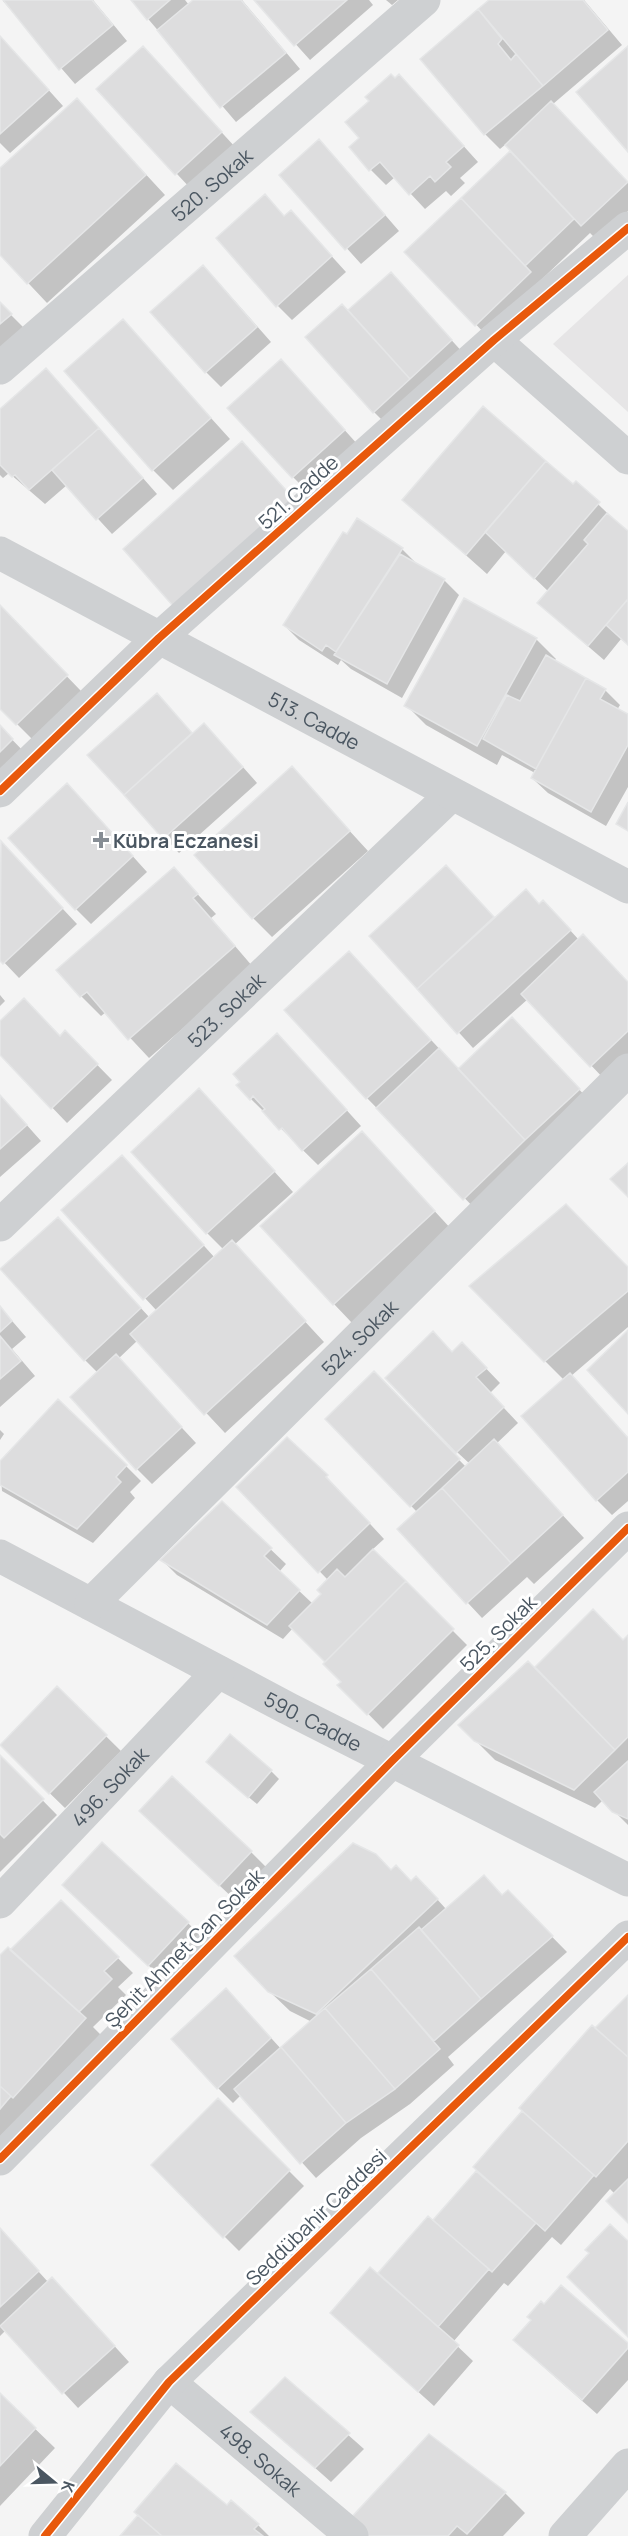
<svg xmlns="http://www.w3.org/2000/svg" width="628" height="2536" viewBox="0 0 628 2536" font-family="Manrope,sans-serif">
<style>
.education{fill:#e6e5e6}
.shadow{fill:#0003}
.building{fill:#ddddde;stroke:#e5e6e7;stroke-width:1.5}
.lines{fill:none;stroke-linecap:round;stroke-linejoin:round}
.minor{stroke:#ced0d2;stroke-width:33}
.tertiary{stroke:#ced0d2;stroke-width:33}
.cycleway-casing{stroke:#fff;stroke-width:11}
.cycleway{stroke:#e8590c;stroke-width:8}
.poi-dot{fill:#868d94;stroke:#fff;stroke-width:2}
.labels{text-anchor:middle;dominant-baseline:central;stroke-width:6;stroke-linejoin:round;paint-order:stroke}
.street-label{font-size:20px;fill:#4a5661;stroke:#fff}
.poi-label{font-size:20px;font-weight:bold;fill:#4a5661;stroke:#fff;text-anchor:start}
</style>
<rect width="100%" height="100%" fill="#f4f4f4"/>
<path class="education" d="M628,275V412L553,344Z"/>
<path class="shadow" d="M5,0H93L127,41L75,84L3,1Z
M132,0H185L189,5L195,0H242L300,69L236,122Z
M256,0H369L373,5L310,60Z
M386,0H398L392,5Z
M492,0H584L622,45L553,104L628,183V211L597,240L590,233L539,282L491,340L406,252L512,151L506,144L500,149L485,134L422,59Z
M0,36L63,106L10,153L0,143Z
M158,63L236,148L191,189L98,89Z
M414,91L478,162L460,178L465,183L451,196L446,191L425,209L395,177L386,185L371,170Z
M77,100L165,195L47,303L0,253V170Z
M334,156L399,231L361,264L281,175Z
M265,196L285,217L306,228L346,272L292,320L277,305Z
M391,274L466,356L389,427L374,412L348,312Z
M218,282L271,342L221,387L206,372Z
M0,304L30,334L0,360Z
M123,321L230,439L173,490L153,470Z
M296,376L359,446L308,492L293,477Z
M61,385L157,494L112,534L67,485L45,504L9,473L3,478L0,475V411Z
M576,483L628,533V645L621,639L604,660L554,617L549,592L506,551L487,574L404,500L573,486Z
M358,520L402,549L417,564L444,580L459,595L402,698L351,669L341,660L338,665L299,640L284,625Z
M0,607L81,691L32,739L0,707Z
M536,639L556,659L554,661L605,690L620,705L617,710L628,715V787L606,826L548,793L532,778L535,773L502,755L497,765L426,725L406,705Z
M171,710L193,734L219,740L257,783L179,853L89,755Z
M0,727L27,755L0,782Z
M292,768L368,851L272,937L253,918Z
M82,800L147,872L91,924L76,909Z
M1,843L77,924L19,978L0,958Z
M174,869L216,914L211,918L253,967L149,1058L106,1012L101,1016L81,996Z
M461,882L495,919L539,905L558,917L579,940L628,983V1060L606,1081L528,999L473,1048L371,936Z
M368,972L459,1070L527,1035L594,1105L484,1218L367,1098Z
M0,995L5,1001L0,1006Z
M0,1023L60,1037L65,1032L112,1080L67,1123L0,1053Z
M292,1050L361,1126L318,1165L251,1099Z
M0,1095L41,1141L0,1177Z
M218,1110L293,1192L234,1245L324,1342L225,1433L138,1340L118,1359L196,1443L152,1484L137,1469L98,1373L85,1360L73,1234L150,1318L157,1311L63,1210L141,1176L215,1258L224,1250L207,1233Z
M381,1153L453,1231L353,1324L334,1304Z
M628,1269V1327L571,1376L628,1438V1501L612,1515L597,1500L564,1380L471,1287Z
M0,1307L26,1337L12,1349L35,1376L0,1407Z
M453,1354L477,1359L500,1383L490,1393L518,1423L496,1444L584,1538L534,1584L527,1577L482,1618L399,1529L417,1512L327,1419L374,1373L466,1467L470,1464L457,1452Z
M0,1430L4,1434L0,1440Z
M311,1460L384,1539L372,1550L467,1645L383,1729L340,1685L343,1682L327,1662L293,1628L283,1639L177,1575L162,1560L222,1503L286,1564L279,1572L313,1604L323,1594L328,1580L238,1487Z
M0,1463L126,1466L141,1481L130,1492L135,1498L93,1543L2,1491Z
M593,1611L623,1641L628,1637V1825L603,1800L595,1808L495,1760L460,1725L535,1669Z
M57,1688L121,1751L65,1808L1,1746Z
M0,1757L57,1815L0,1872Z
M216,1770L271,1771L279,1779L257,1804Z
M156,1826L251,1852L266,1867L235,1900Z
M391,1871L436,1898L446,1909L503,1896L508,1892L567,1952L448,2057L454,2065L410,2104L361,2138L316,2178L241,2095L233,2103L218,2088L241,2005L282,2050L314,2023L290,2011L269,1991Z
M79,1900L188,1923L203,1938L164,1980Z
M61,1902L133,1973L118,1987L126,1995L93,2027L104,2038L0,2142V1958L10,1951Z
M628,1997V2221L615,2194L610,2189L561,2245L552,2237L508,2286L504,2283L453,2342L473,2361L434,2406L347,2328L378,2275L429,2218L433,2222L478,2171L475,2167L595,2030Z
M218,2100L304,2186L239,2251L153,2165Z
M0,2229L48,2282L67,2294L129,2362L78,2408L6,2330L0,2336Z
M628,2345V2380L597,2414L530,2355Z
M285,2379L364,2449L331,2482L252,2412Z
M0,2395L55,2448L0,2506Z
M429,2436L505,2493L525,2513L503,2536H363Z
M227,2508L258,2525L269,2536H122Z"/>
<path class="building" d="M3,0H92L113,25L59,70Z
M131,0H170L147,20Z
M193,0H241L286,53L220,108L157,30Z
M254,0H347L294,46Z
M489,0H583L608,30L543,86L478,9Z
M478,9L502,39L498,44L511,60L516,54L543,86L484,135L420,59Z
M0,36L49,90L0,134Z
M143,46L222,132L175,175L96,89Z
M628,46V152L576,92Z
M391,74L395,78L399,74L464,146L446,162L451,167L435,182L430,176L409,195L380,162L369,171L349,147L359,138L345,122L369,101L365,97Z
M77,98L146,175L27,284L0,255V168Z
M551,101L628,182L581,226L505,145Z
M319,139L385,215L345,250L279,175Z
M510,151L574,219L525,266L461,198Z
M265,194L284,216L291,210L332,256L276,307L216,238Z
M461,198L531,272L475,326L404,252Z
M203,265L257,327L205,373L150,312Z
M391,272L452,340L410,379L348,310Z
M0,302L12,314L0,324Z
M342,304L410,379L373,413L305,337Z
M123,319L211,418L152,471L64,371Z
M281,359L345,430L292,478L227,408Z
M46,368L99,428L29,490L15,475L12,477L0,465V409Z
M483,406L546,461L466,555L402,500Z
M99,428L143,478L96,520L52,470Z
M242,441L293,498L173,606L123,549Z
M546,461L573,484L576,481L600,502L534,579L485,532Z
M607,513L628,531V599L588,646L537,603L588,544L584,540Z
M357,518L403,548L336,652L326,645L322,651L283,625L343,532L347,534Z
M400,554L445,579L387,684L334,655Z
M464,598L537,638L477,746L404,706Z
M628,599V645L606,625Z
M0,605L68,675L16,725L0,709Z
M546,655L586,678L536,769L483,739L507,695L520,701Z
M586,678L606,689L600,699L628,714V745L591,812L531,778Z
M157,693L192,733L124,795L87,755Z
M204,723L243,767L163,839L124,795Z
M0,725L13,739L0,752Z
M292,766L350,831L252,919L194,855Z
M67,783L133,856L75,910L8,838Z
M628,802V831L616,824Z
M1,841L63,908L3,964L0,961Z
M446,865L494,917L417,989L369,936Z
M174,867L198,894L193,898L235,946L128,1040L87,992L80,997L56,970Z
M526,889L539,904L543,900L571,930L457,1034L417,989Z
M583,934L628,982V1031L590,1067L521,994Z
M349,951L431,1040L366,1099L284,1010Z
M24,998L60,1036L65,1030L98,1064L51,1109L0,1055V1021Z
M512,1017L580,1089L525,1140L458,1069Z
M277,1033L347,1110L302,1151L282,1128L279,1130L262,1111L265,1109L253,1096L250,1100L236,1085L240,1082L233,1074Z
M439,1048L525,1140L463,1200L376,1108Z
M199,1088L275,1171L206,1234L131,1152Z
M0,1095L27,1125L0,1149Z
M362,1131L435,1211L333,1305L260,1226Z
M122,1155L204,1245L143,1300L61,1210Z
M628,1163V1197L610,1179Z
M566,1204L628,1267V1291L544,1362L469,1286Z
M58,1217L141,1308L84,1361L0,1269Z
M232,1240L306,1321L204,1415L130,1334Z
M0,1306L12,1321L0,1332Z
M628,1330V1414L587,1370Z
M433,1331L452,1352L462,1342L487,1368L476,1377L504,1407L456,1453L385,1378Z
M0,1336L21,1361L0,1379Z
M116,1354L182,1427L136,1470L70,1397Z
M374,1371L460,1459L410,1507L325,1419Z
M570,1373L628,1438V1472L596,1501L521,1416Z
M58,1399L127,1465L116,1477L121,1482L77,1529L0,1485V1461Z
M287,1437L328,1475L326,1477L370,1523L318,1573L236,1487Z
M494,1439L563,1515L511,1563L442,1488Z
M442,1488L511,1563L466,1604L397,1529Z
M222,1501L272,1548L264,1556L300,1590L267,1625L160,1560Z
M373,1549L406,1581L325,1662L289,1626L321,1594L317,1590L337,1569L345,1577Z
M406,1581L454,1629L367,1715L337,1685L341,1682L323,1664Z
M593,1609L623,1640L628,1635V1737L615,1750L535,1667Z
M528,1661L615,1750L574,1790L474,1741L458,1725Z
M57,1686L107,1735L49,1794L0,1745Z
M230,1734L272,1770L248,1798L206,1762Z
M0,1755L44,1799L4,1838L0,1834Z
M628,1761V1819L612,1812L594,1792Z
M172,1776L252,1851L219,1886L139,1811Z
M102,1842L189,1922L148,1966L62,1885Z
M353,1843L376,1854L391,1870L396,1865L411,1881L416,1876L438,1899L316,2014L268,1992L234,1956Z
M484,1875L502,1895L508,1890L553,1936L481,1999L421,1930Z
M61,1900L119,1957L104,1971L112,1979L79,2012L10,1950Z
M419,1927L481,1999L434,2041L371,1969Z
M8,1947L86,2018L13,2098L0,2086V1955Z
M371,1969L440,2049L395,2089L325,2008Z
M226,1988L271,2038L217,2089L171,2039Z
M628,1995V2057L595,2028Z
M325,2008L395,2089L346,2123L281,2047Z
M592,2025L628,2057V2141L596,2177L519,2108Z
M281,2047L346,2123L300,2164L234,2089Z
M0,2086L11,2096L0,2109Z
M218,2098L290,2170L223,2238L151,2165Z
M522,2111L594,2175L545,2231L473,2167Z
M476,2171L536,2223L492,2272L433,2220Z
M628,2179V2223L606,2201Z
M428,2216L489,2269L438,2327L378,2273Z
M610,2224L628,2241V2337L567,2277L589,2253L585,2250Z
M0,2228L39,2271L0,2307Z
M370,2267L459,2345L418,2392L330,2313Z
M52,2277L115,2346L62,2394L0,2326Z
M561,2285L628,2343V2348L582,2400L513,2340L531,2320L527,2317L541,2301L544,2304Z
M285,2377L350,2433L315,2468L250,2412Z
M0,2393L36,2428L0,2466Z
M429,2434L506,2492L467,2534L457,2526L448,2536H366L347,2522Z
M176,2463L227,2505L231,2500L259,2524L254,2529L263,2536H162L134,2512Z
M138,2515L162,2536H120Z"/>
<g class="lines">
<g class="minor">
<path d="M494,340L628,458"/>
<path id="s1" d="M0,368L424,0"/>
<path d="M0,791L159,638L494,340L628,228"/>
<path id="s2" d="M0,1225L452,794"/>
<path id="s3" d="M0,1556L289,1709L628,1880"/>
<path id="s4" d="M91,1604L628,1070"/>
<path id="s5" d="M0,1902L218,1672"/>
<path d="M0,2159L392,1761L628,1528"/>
<path id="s6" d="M169,2382L352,2536"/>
<path d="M565,2536L628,2465"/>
</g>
<g class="tertiary">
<path id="s7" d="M0,553L628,887"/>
<path d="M45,2536L169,2382L628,1937"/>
</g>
<defs>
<path id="cycleway" d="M0,791L159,638L494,340L628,228
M0,2159L392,1761L628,1528
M45,2536L169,2382L628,1937"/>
</defs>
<use href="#cycleway" class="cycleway-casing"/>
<use href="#cycleway" class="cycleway"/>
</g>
<path class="poi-dot" d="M98 831h6v6h6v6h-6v6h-6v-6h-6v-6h6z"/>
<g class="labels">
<g class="street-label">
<text stroke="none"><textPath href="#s1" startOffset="280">520. Sokak</textPath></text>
<text transform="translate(298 492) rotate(-42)">521. Cadde</text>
<text stroke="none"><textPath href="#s7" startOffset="356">513. Cadde</textPath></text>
<text stroke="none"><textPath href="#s2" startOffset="312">523. Sokak</textPath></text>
<text stroke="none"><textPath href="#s4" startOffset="378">524. Sokak</textPath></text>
<text transform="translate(498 1633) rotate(-45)">525. Sokak</text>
<text stroke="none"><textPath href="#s3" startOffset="354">590. Cadde</textPath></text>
<text stroke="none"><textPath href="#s5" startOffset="159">496. Sokak</textPath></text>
<text transform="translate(184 1948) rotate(-45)">Şehit Ahmet Can Sokak</text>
<text transform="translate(316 2217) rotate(-44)">Seddübahir Caddesi</text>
<text stroke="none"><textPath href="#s6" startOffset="120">498. Sokak</textPath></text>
</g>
<g class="poi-label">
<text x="113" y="840">Kübra Eczanesi</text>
</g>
</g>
<g transform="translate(54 2482) rotate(109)" stroke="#ffffff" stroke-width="4.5" paint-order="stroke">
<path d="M0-4.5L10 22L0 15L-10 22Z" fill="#4a5661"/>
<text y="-9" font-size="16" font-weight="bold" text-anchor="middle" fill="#4a5661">K</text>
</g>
</svg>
